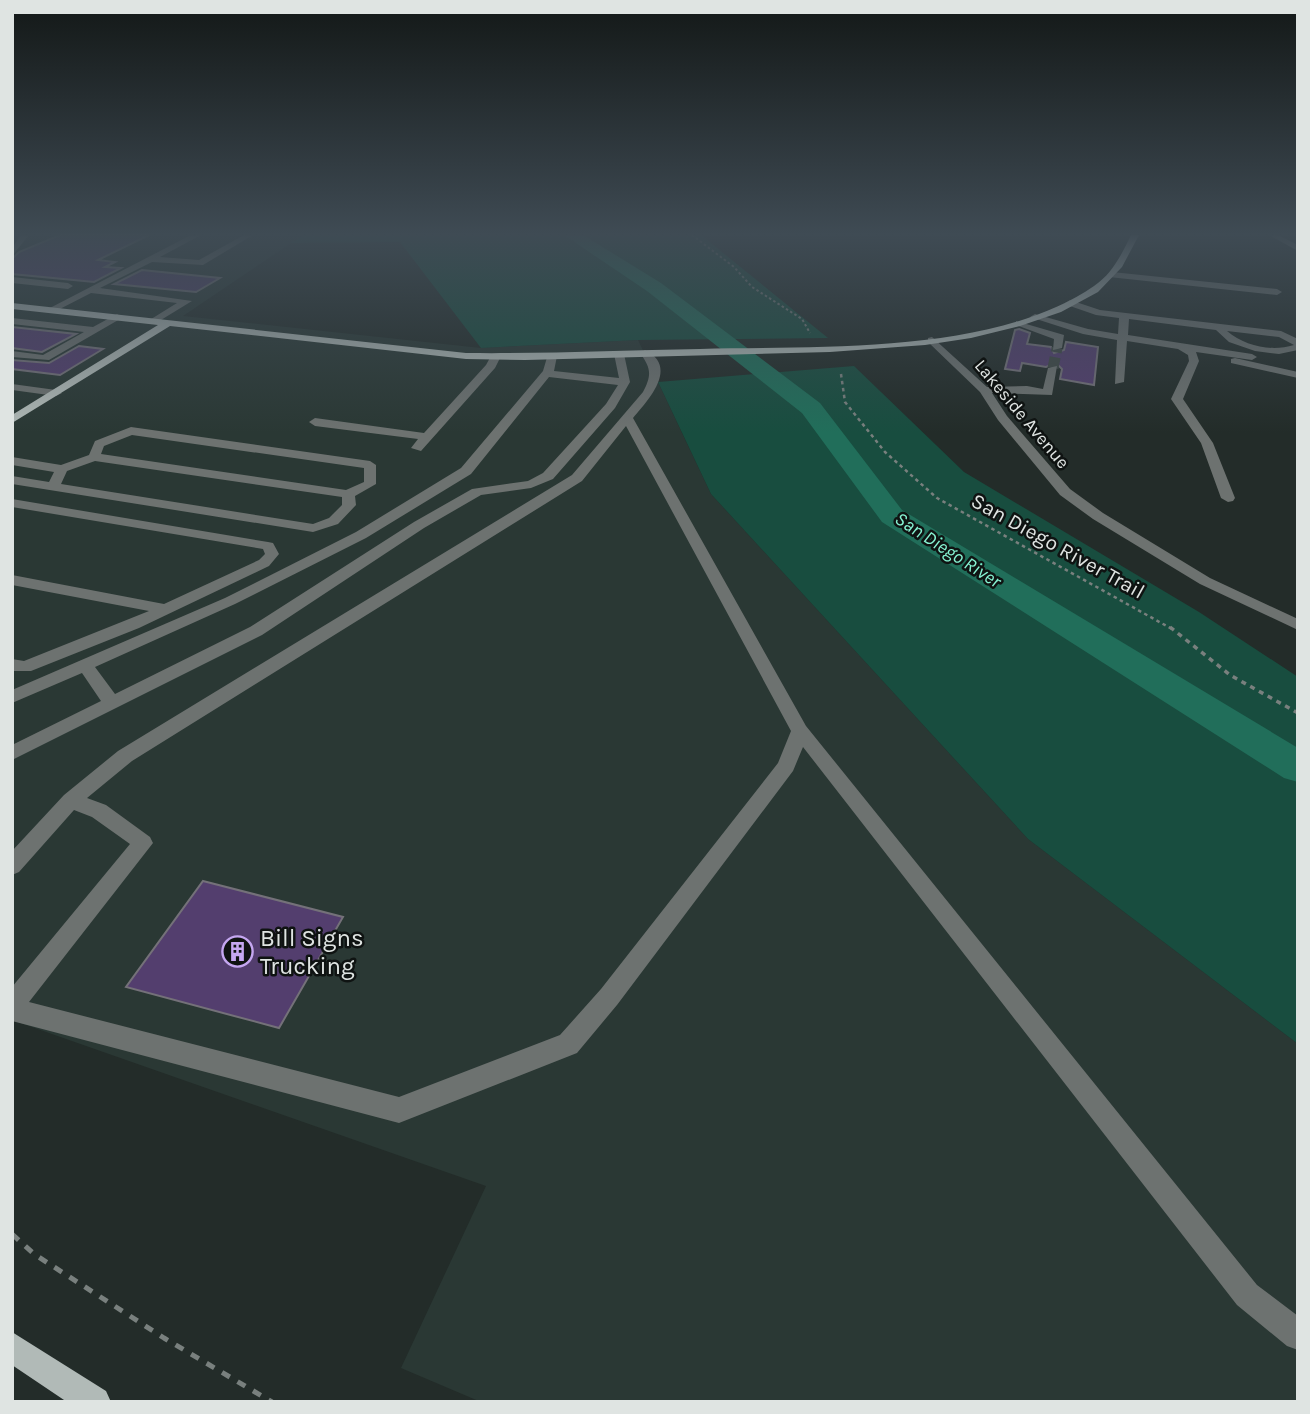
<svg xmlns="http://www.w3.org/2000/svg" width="1310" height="1414" viewBox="0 0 1310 1414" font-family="Karla,sans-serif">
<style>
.built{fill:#2a3834}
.green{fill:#184d3f}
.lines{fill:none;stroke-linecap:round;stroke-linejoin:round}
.river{fill:#216e5a;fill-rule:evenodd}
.building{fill:#533e6e;stroke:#747179;stroke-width:2}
.minor-tunnel{stroke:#3f4845;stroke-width:11;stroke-dasharray:11 5;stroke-linecap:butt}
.path-far3{stroke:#79807e;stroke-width:2;stroke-dasharray:2.5 2.5;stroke-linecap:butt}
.path-far2{stroke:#79807e;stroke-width:2.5;stroke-dasharray:3.5 3.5;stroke-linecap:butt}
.path-far1{stroke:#79807e;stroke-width:3.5;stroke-dasharray:5 5;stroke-linecap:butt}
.path{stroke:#79807e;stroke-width:5;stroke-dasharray:9 9;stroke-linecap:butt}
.minor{fill:#6d7270;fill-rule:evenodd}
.major{fill:#b1bab7;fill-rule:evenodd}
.labels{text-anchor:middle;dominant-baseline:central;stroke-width:5;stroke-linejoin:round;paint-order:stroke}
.far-street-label{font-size:18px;fill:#dfe4e2;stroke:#0f1312}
.far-water-label{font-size:19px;font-style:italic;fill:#87f3d3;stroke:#0f1312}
.street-label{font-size:21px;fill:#dfe4e2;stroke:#0f1312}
.near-poi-label{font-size:24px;fill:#dfe4e2;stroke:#0f1312;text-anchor:start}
</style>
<rect width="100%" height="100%" fill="#232c29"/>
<path class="built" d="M12,235H303L183,316L481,348L638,340L711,494L1028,839L1298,1044V1402H481L401,1368L486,1186L12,1020Z"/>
<path class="green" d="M303,235H701L828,338L638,340L481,348L400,242L291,243Z
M854,366L964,472L1199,612L1298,677V1044L1028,839L711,494L658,382Z"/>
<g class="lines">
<path class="river" d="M564,235H583L661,283L820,403L902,510L1298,748V782L1284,778L882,522L802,413L647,291Z"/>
</g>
<path class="building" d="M60,235H149L98,260L115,262L105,267L121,268L94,282L12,274V259L19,252Z
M142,270L220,278L196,292L114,284Z
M12,327L76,334L42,352L12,348Z
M1019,329L1030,333L1027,344L1051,347L1054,353L1064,350L1066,342L1098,347L1094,385L1060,379L1062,369L1056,363L1046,367L1022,363L1020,371L1005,369L1015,330Z
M79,346L103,349L60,375L12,369V360L49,363Z
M203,881L343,917L279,1028L126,987Z"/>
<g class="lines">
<path class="minor-tunnel" d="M1053,368L1057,348"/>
<path class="path-far3" d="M692,235L734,267L752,287L802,319L810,333"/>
<path class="path-far2" d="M841,374L845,402L885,452L937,498L1172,629"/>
<path class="path-far1" d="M1170,627L1230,675L1298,713"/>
<path class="path" d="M12,1234L34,1254L164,1338L272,1402"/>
<path class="minor" d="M21,235H29L12,256V248Z
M191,235H201L160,257L199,260L244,235H253L203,265L152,262L100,288L192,301L156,323L148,321L177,303L91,293L54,312L46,310Z
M1269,235H1278L1298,245V251Z
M1112,272L1277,289L1282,292L1277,295L1109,277Z
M12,277L68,283L73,286L68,289L12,283Z
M1070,300L1100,310L1281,331L1298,339V350L1279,354L1255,351L1229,342L1216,330L1129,319L1128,335L1252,354L1257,357L1252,360L1196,352L1199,361L1183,399L1213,443L1235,498L1233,501L1228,502L1221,498L1201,443L1171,399L1189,361L1188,355L1178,349L1127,341L1124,382L1115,384L1117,340L1083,334L1030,317L1035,314L1088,329L1118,334L1119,318L1096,315L1067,305L1065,303ZM1227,331L1279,337L1294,345C1271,352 1245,346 1227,331Z
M117,314L122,317L120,319L49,360L12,357V351L43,355L84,332L12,324V318L93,327Z
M1016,321L1064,335L1062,348L1053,350L1054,339L1016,325Z
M932,337L987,387L1027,386L1043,389L1048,368L1057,366L1052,395L992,393L1007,416L1070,489L1103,513L1210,578L1298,619V630L1200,584L1093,519L1060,495L998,420L980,392L928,342V338Z
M645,350C679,367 649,399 633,418L806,726L1257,1285L1298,1316V1350L1287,1346L1237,1305L803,747L793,771L617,1005L577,1053L399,1123L12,1021V987L130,844L92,817L74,810L19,872L12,875V851L64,795L118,751L572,475L643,392C652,375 651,368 640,353ZM626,426L791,731L778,763L601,989L560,1035L399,1097L29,1002L153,843L150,837L106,805L87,798L132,761L582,481Z
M619,351L624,354L630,382L615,408L553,479L531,488L481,495L424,528L262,635L12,760V745L101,701L82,673L12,703V690L225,598L356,532L461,468L543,371L548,354L557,356L554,371L619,378L614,354ZM549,377L618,385L606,404L543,473L528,481L472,489L414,522L250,627L115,694L95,667L235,604L366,538L471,474Z
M492,354L501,356L495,368L421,451L411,448L418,439L315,426L309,422L315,418L424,433L486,365Z
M1235,358L1298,372V378L1231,363V359Z
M12,384L56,390L62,393L56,396L12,390Z
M131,427L370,461L376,465V484L355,496L356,505L338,524L313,532L12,484V476L49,482L54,472L12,465V457L61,465L89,455L95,441ZM132,435L364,468V482L346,490L101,454L104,446ZM95,461L342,497V505L329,518L313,524L61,484L67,471Z
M12,499L268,542L273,543L279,554L269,566L139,628L31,671H12V659L24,661L149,611L12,585V575L164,604L259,560L265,554L263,549L12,507Z"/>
<path class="major" d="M1131,235H1139L1122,267L1098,292L1061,312L1020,326L971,338L925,345L830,352L525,360L466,359L170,326L12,423V415L158,325L12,309V303L466,353C544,354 622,350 700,349C818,346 994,355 1094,286C1112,274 1122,254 1131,235Z
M12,1332L106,1391L111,1402H67L12,1365Z"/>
</g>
<linearGradient id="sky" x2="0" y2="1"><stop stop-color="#131817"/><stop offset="0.54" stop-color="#3f4b54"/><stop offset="1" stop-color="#3f4b54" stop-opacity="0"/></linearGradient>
<rect width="1310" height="433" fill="url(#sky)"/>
<defs>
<symbol id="building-ring" viewBox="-11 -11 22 22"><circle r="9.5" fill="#0f1312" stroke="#c5a7f1" stroke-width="1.5"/><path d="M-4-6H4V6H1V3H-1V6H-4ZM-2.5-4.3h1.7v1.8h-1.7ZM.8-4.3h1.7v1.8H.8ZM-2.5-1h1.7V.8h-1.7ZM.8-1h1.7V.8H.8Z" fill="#c5a7f1"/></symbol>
</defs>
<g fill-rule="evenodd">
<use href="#building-ring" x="220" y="934" width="35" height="35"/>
</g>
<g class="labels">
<g class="far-street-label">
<text transform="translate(1022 414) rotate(50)">Lakeside Avenue</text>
</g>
<g class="far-water-label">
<text transform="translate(948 550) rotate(33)">San Diego River</text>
</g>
<g class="street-label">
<text transform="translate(1058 546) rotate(29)">San Diego River Trail</text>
</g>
<g class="near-poi-label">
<text x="260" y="938">Bill Signs<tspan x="260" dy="28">Trucking</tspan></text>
</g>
</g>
<rect width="1310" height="1414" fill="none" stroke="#dfe4e2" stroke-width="28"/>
</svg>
